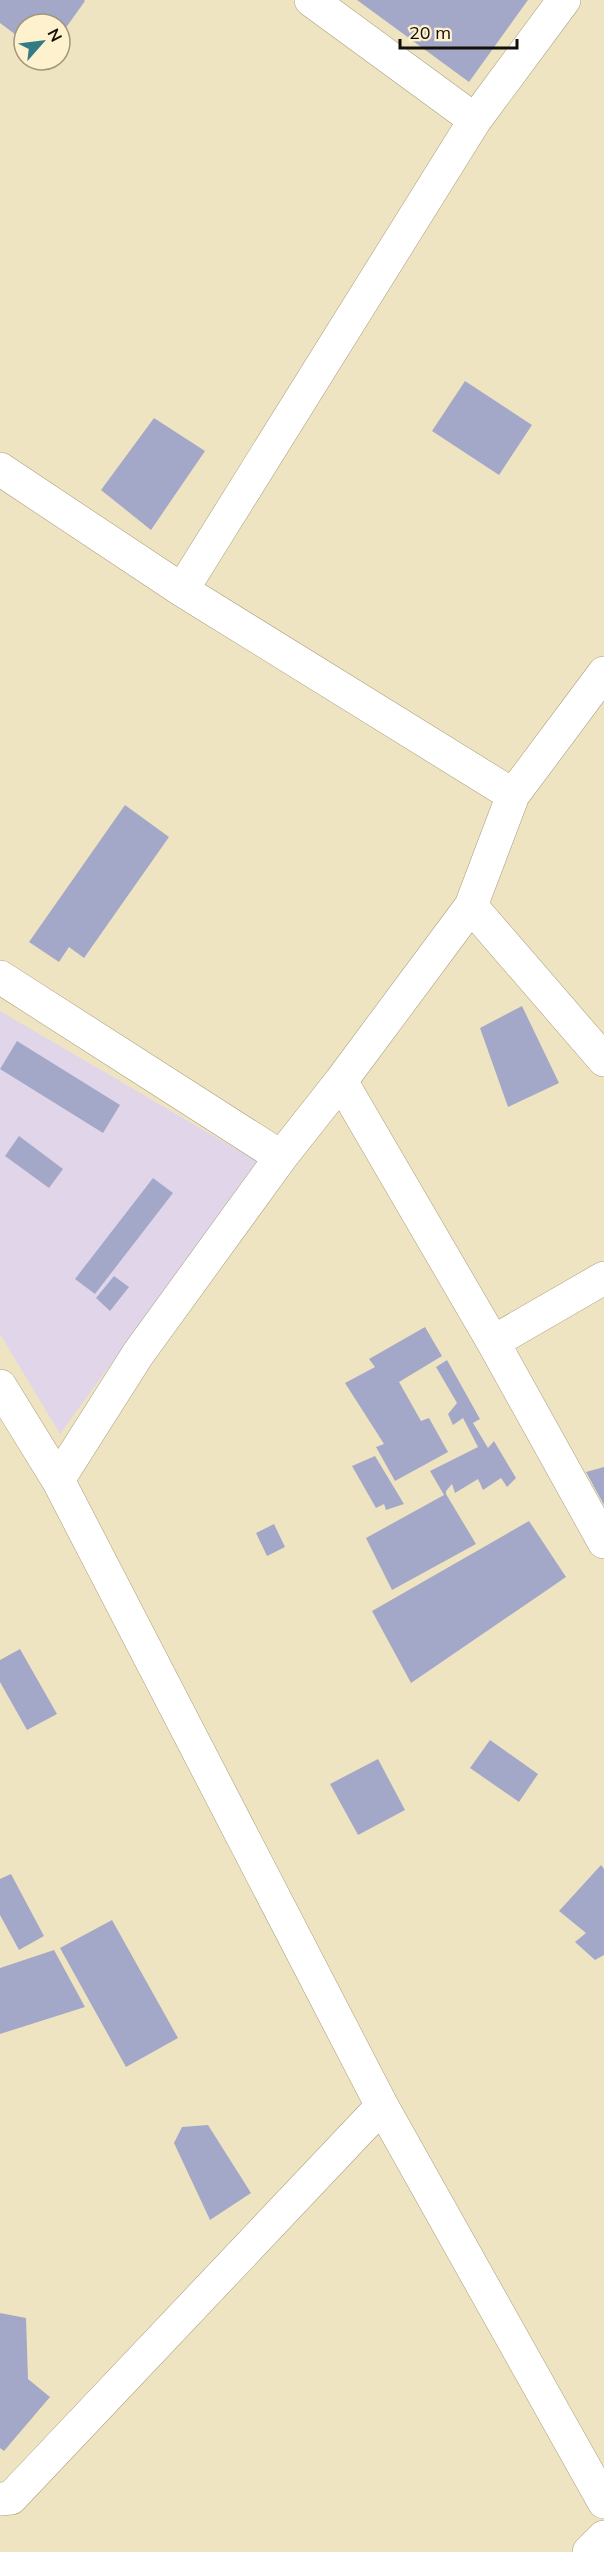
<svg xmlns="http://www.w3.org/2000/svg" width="604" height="2552" viewBox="0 0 604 2552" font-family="Mulish,sans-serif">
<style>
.commercial{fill:#e1d5ea}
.building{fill:#a4a8c8}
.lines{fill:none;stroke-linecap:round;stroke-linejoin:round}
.street-casing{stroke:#a89d7c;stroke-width:34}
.street{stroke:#fff;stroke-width:33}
</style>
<rect width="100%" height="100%" fill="#efe4c1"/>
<path class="commercial" d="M0,1011L258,1162L60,1434L0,1334Z"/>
<path class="building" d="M0,0H84L85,1L60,36V24H24V41L0,23Z
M357,0H528L469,82Z
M465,381L532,425L499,475L432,431Z
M154,418L205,451L151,530L101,490Z
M125,805L169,837L84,958L69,947L59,962L29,942Z
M522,1006L559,1083L508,1107L480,1028Z
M17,1041L120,1105L103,1133L0,1069Z
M19,1136L63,1169L49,1188L5,1156Z
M153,1178L173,1193L95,1294L75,1279Z
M114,1276L129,1287L110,1311L96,1298Z
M425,1327L442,1356L399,1382L421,1421L429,1418L448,1452L395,1481L376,1447L384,1444L345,1383L375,1367L369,1359Z
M447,1360L480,1419L473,1423L488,1448L494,1441L516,1478L507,1487L501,1478L483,1490L478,1479L455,1493L452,1484L446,1491V1494L476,1544L392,1590L366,1538L444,1495L430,1471L478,1447L463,1418L453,1425L448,1414L457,1403L436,1367Z
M375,1456L404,1504L386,1510L384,1504L376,1508L352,1466Z
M604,1467V1505L586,1472Z
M529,1521L566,1577L411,1683L372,1611Z
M274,1524L285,1547L267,1556L256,1533Z
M20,1649L57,1714L27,1730L0,1682V1660Z
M490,1740L538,1774L519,1802L470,1768Z
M378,1759L405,1810L358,1835L330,1784Z
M601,1865L604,1869V1955L595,1960L575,1942L586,1933L559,1911Z
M11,1874L44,1936L19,1950L0,1915V1879Z
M112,1920L178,2038L126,2067L60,1948Z
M54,1950L85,2007L0,2034V1968Z
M208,2125L251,2193L210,2220L174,2143L182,2127Z
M0,2313L26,2318L28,2379L50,2397L4,2451L0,2448Z"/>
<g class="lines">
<defs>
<path id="street" d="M311,0L475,120
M0,469L182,590L513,795
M182,590L475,120L564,0
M471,906L604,1060
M0,977L281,1157
M341,1081L493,1342L604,1542
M493,1342L604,1278
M0,1386L58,1480L382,2106L604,2502
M58,1480L138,1354L281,1157L341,1081L471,906L513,795L604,673
M0,2499L11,2498L382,2106
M589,2552L604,2537"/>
</defs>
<use href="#street" class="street-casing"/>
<use href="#street" class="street"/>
</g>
<g transform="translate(42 42) rotate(62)"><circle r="28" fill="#fdf1ce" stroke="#a0977e" stroke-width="1.5"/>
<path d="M0-4.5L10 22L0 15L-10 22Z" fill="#347b85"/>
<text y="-9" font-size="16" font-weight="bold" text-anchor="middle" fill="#141005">N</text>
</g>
<path d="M400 39v9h117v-9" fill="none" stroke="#141005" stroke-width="3"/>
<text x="409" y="39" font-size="18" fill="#141005" stroke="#fdf1ce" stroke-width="4.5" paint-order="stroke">20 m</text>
</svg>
